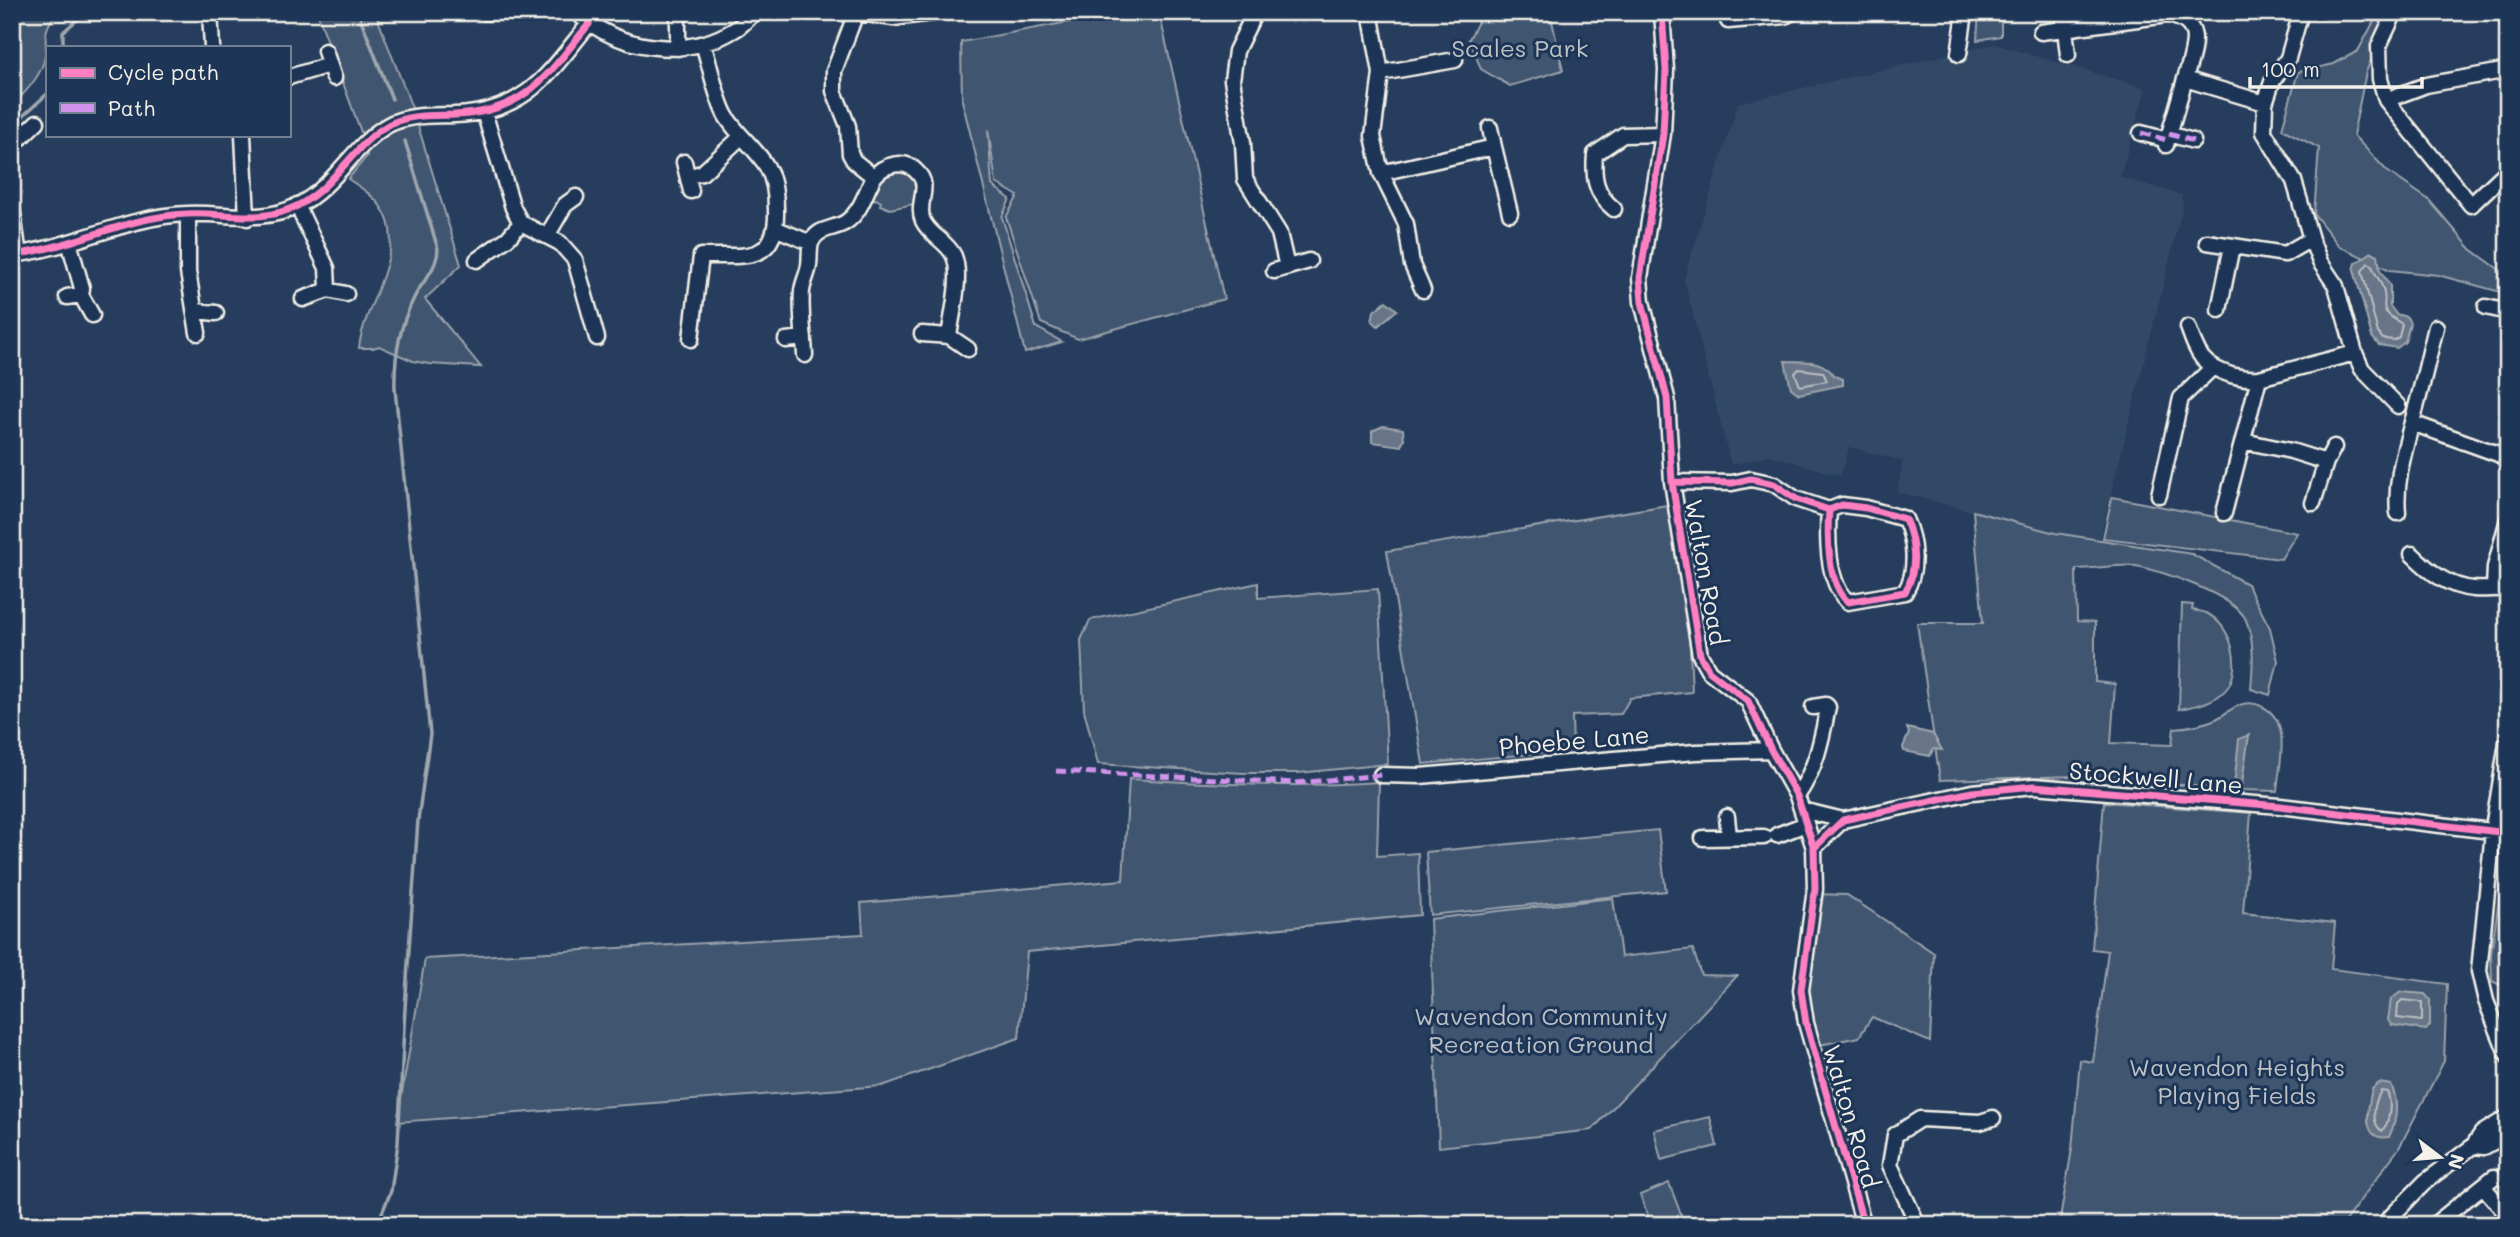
<svg xmlns="http://www.w3.org/2000/svg" width="2520" height="1237" viewBox="0 0 2520 1237" font-family="Mali,sans-serif">
<style>
.built{fill:#334966}
.green{fill:#40546f;stroke:#9aa2ac;stroke-width:2}
.water{fill:#677588;stroke:#9fa7ae;stroke-width:2}
.lines{fill:none;stroke-linecap:round;stroke-linejoin:round}
.shore{stroke:#bcbfc2;stroke-width:2}
.stream{stroke:#9fa7ae;stroke-width:3.5}
.minor-casing{stroke:#f4f1e8;stroke-width:19}
.minor{stroke:#1d3557;stroke-width:14}
.quiet{stroke:#d193ec;stroke-width:5;stroke-dasharray:10 5;stroke-linecap:butt}
.cycleway-casing{stroke:#1d3557;stroke-width:11}
.cycleway{stroke:#ff80c0;stroke-width:7}
.labels{text-anchor:middle;dominant-baseline:central;stroke-width:6;stroke-linejoin:round;paint-order:stroke}
.park-label{font-size:24px;fill:#bec2c4;stroke:#1d3557}
.street-label{font-size:24px;fill:#f4f1e8;stroke:#1d3557}
</style>
<rect width="100%" height="100%" fill="#263d5d"/>
<filter id="ink" filterUnits="userSpaceOnUse"><feTurbulence type="fractalNoise" baseFrequency=".0143" numOctaves="2"/><feDisplacementMap in="SourceGraphic" scale="14" xChannelSelector="R" yChannelSelector="G"/><feConvolveMatrix kernelMatrix="1 2 1 2 8 2 1 2 1" color-interpolation-filters="sRGB"/></filter>
<g filter="url(#ink)">
<path class="built" d="M1994,44L2146,88L2120,177L2181,195L2183,205L2100,538L2055,533L1897,492L1903,461L1849,447L1841,476L1771,455L1731,465L1684,279L1738,103Z"/>
<path class="green" d="M12,12H58C37,35 51,42 43,64C38,79 23,95 12,105Z
M317,12H375L414,113L461,265L425,299L481,367L429,364L413,361L379,346L373,348H359C363,304 411,249 381,207C373,195 360,187 348,179L367,156L365,143Z
M1123,12H1159L1224,299L1078,339L1041,323L1006,217L1018,196L996,183L988,129L992,185L1010,199L1002,217L1036,327L1062,342L1025,353L962,100L961,42Z
M1529,12H1550L1563,70L1510,86L1481,69L1469,39L1479,20L1494,14L1502,17Z
M1979,12H2001V36L1977,40Z
M2379,12H2391L2366,72L2353,135L2387,171L2429,200L2471,249L2508,276V294L2438,275L2390,270L2339,246L2314,214L2319,148L2282,129L2298,72L2334,64L2358,51Z
M891,169H907L919,185L914,204L890,209L880,205L881,202L876,199L869,200L884,174Z
M2112,497L2297,533L2281,559L2103,538Z
M1668,505L1687,586L1692,692L1630,698L1621,714L1572,716L1573,750L1423,764L1387,551Z
M1973,511L2055,533L2192,554L2247,584L2270,628L2278,661L2270,695L2251,689C2253,665 2255,642 2246,620C2236,596 2160,570 2136,566C2120,564 2094,569 2076,569L2077,621L2095,622V682L2115,684L2111,743L2172,745L2174,728C2189,727 2202,725 2216,719C2224,715 2231,708 2240,705C2246,702 2255,703 2261,706C2293,720 2279,764 2277,791L2241,790L2076,776L1940,780L1917,623H1983Z
M1258,583V598L1378,589L1388,764L1298,773H1244L1098,764L1084,710L1081,640L1090,620Z
M2182,604L2193,605L2192,610C2197,611 2204,611 2208,614C2231,626 2242,665 2228,687C2217,702 2196,706 2179,709Z
M1129,779C1213,784 1295,788 1379,782L1377,856L1418,853L1420,915L1027,952L1019,1038L882,1086L397,1122L425,959L863,934L861,903L1123,880Z
M2104,802L2251,813L2243,913L2335,923L2331,969L2447,984L2444,1061L2399,1148L2342,1225H2059L2072,1149L2080,1060L2093,1062L2108,951L2092,949Z
M1658,830L1666,891L1430,915L1426,852Z
M2506,851H2508V989L2492,981L2491,954Z
M1815,894L1847,895L1934,953L1930,1042L1872,1017L1859,1037L1814,1046L1804,996Z
M1613,898L1621,957L1693,949L1701,975L1737,976L1592,1130L1439,1147L1430,919Z
M1710,1117L1717,1146L1661,1160L1654,1130Z
M1669,1183L1685,1225H1652L1640,1195Z"/>
<path class="water" d="M2372,252L2378,255L2380,270L2390,286V306L2396,314L2407,317L2410,323L2405,342L2397,348L2379,345L2372,337L2354,270L2356,263Z
M1386,301L1397,310L1378,326L1372,321L1374,311Z
M1785,361C1804,362 1823,358 1834,376L1843,379V385L1799,394L1791,388Z
M1383,426L1403,429L1404,439L1401,446L1372,442V431Z
M1907,728L1933,734L1942,750L1933,749L1930,756L1904,751L1903,747L1909,733Z
M2249,735L2241,790L2234,786L2239,739Z
M2401,992L2425,994L2430,1000V1025L2426,1030L2392,1025L2388,1020L2391,999Z
M2379,1083L2391,1085C2399,1102 2397,1120 2389,1137C2360,1142 2368,1106 2372,1089Z"/>
<g class="lines">
<path class="shore" d="M2368,263L2372,265C2374,274 2379,278 2382,286C2391,308 2372,306 2402,324L2399,337L2395,340L2383,339L2378,333L2362,271Z
M1799,369L1823,372L1827,381L1800,386L1795,373Z
M2402,1000L2422,1002V1021L2397,1018L2398,1004Z
M2381,1091L2387,1092C2392,1102 2390,1123 2382,1131C2370,1123 2374,1102 2381,1091Z"/>
<path class="stream" d="M358,12L392,99
M63,47V32L86,12
M12,126L47,94
M377,1225L391,1191L398,1143L405,1008L418,820L430,734L395,389C394,357 399,327 414,298C422,281 437,270 438,249L405,141"/>
<defs>
<path id="minor" d="M210,12L212,47
M485,12H490
M576,12C618,50 685,60 734,30C742,26 748,18 755,12
M854,12L893,18L940,12
M1255,12L1236,51L1232,80L1243,143L1245,179L1279,233L1287,267
M1370,12L1381,73L1373,136L1381,173L1406,224L1412,265L1423,290
M1662,12L1666,70L1663,134L1640,278L1642,302L1667,398L1672,482L1700,655L1709,671L1748,701L1771,750L1797,796L1814,848L1815,889L1801,990L1806,1023L1864,1225
M2063,12L2068,55
M2301,12L2288,58L2272,82L2265,103L2264,132L2294,181L2311,239L2320,262L2336,286L2355,353L2362,369L2398,406
M2395,12L2379,46L2380,79L2386,100L2471,205L2508,170
M856,13L834,71V91L848,126L850,154L854,161L874,177
M1728,21L1785,16L1792,12
M2041,32L2167,15C2207,22 2193,50 2185,79L2265,103
M678,48V12
M325,51L334,78
M1959,54L1965,12
M1381,73L1455,60
M289,77L329,65
M2386,100L2426,85L2508,70
M484,112L513,208L521,223L560,243L575,260L597,338
M1490,128L1494,147
M2141,133L2167,140
M2169,134L2193,141
M243,135L247,218
M2166,145L2185,79
M12,146L37,122
M684,162L691,191
M1381,173L1494,147L1510,213
M689,176L702,173L741,137
M297,205L327,268L328,290L346,294
M12,207L19,255
M1614,209C1595,194 1593,177 1595,154L1623,135L1663,134
M188,214V272L198,333
M777,229L811,243
M547,236L565,205L576,197
M69,242L82,288L81,295L92,315
M2207,242L2285,254L2311,239
M12,255C72,248 127,216 187,214C225,212 261,224 297,206C336,186 354,144 388,125C408,114 433,116 455,115C527,112 548,74 589,24
M477,260L508,238L521,223
M1274,271L1309,261
M67,297L81,295
M303,299L328,290
M2486,307L2508,312
M2219,310L2232,246
M196,311L216,313
M2188,327C2198,355 2202,366 2231,375C2242,378 2249,379 2259,378
M922,334L949,336L968,349
M691,339L701,256C743,255 778,265 776,209C776,195 774,179 767,167C756,148 737,135 726,116C716,99 710,64 703,44
M786,340L804,338
M805,355C804,334 800,311 802,291C803,282 808,274 809,265C810,258 809,249 811,243C817,227 834,230 846,222C862,211 865,192 874,177C883,164 905,159 916,171C933,186 915,203 923,221C930,236 947,241 954,256C962,276 952,315 949,336
M2412,423L2498,454L2508,460
M2243,441L2291,451L2326,462L2313,503
M2326,462L2334,447
M1672,482L1732,483L1751,479L1774,484L1796,499L1829,510L1842,505L1866,508L1905,519C1915,541 1918,571 1905,592L1848,602C1827,583 1827,537 1829,510
M2159,495L2181,398L2211,369
M2224,513L2259,378L2355,353
M2398,513C2395,481 2404,453 2412,422C2421,391 2428,359 2436,327
M2412,554C2430,572 2448,587 2474,589C2485,590 2496,588 2508,589
M2494,588L2495,567L2508,519
M2508,737L2494,822L2479,971L2486,1001L2508,1056
M1381,775L1420,776L1695,752L1771,750
M1797,796C1816,770 1822,738 1828,707L1826,705L1813,707
M1802,810L1843,820
M1727,817L1729,837
M1777,835L1806,824
M1703,838L1764,837
M1814,848L1843,820L1972,792L2034,786L2280,806L2508,833
M2473,1146L2484,1147L2508,1134
M2483,1186L2508,1216
M1918,1225L1890,1165L1895,1135L1920,1119L1980,1122L1993,1118
M2383,1225L2426,1181L2473,1146L2482,1133L2508,1117
M2434,1225L2494,1177"/>
</defs>
<use href="#minor" class="minor-casing"/>
<use href="#minor" class="minor"/>
<path class="quiet" d="M2141,133L2167,140
M2169,134L2193,141
M1056,771L1296,783L1381,775"/>
<defs>
<path id="cycleway" d="M1662,12L1666,70L1663,134L1640,278L1642,302L1667,398L1672,482L1700,655L1709,671L1748,701L1771,750L1797,796L1814,848L1815,889L1801,990L1806,1023L1864,1225
M12,255C72,248 127,216 187,214C225,212 261,224 297,206C336,186 354,144 388,125C408,114 433,116 455,115C527,112 548,74 589,24
M1672,482L1732,483L1751,479L1774,484L1796,499L1829,510L1842,505L1866,508L1905,519C1915,541 1918,571 1905,592L1848,602C1827,583 1827,537 1829,510
M1814,848L1843,820L1972,792L2034,786L2280,806L2508,833"/>
</defs>
<use href="#cycleway" class="cycleway-casing"/>
<use href="#cycleway" class="cycleway"/>
</g>
</g>
<g class="labels">
<g class="park-label">
<text x="1520" y="47">Scales Park</text>
<text x="1541" y="1015">Wavendon Community<tspan x="1541" dy="28">Recreation Ground</tspan></text>
<text x="2237" y="1066">Wavendon Heights<tspan x="2237" dy="28">Playing Fields</tspan></text>
</g>
<g class="street-label">
<text transform="translate(1707 572) rotate(80)">Walton Road</text>
<text transform="translate(1574 740) rotate(-5)">Phoebe Lane</text>
<text transform="translate(2156 777) rotate(5)">Stockwell Lane</text>
<text transform="translate(1852 1116) rotate(74)">Walton Road</text>
</g>
</g>
<rect width="2520" height="1237" fill="none" stroke="#1d3557" stroke-width="42"/>
<rect x="21" y="21" width="2478" height="1195" fill="none" stroke="#f4f1e8" stroke-width="2.5" filter="url(#ink)"/>
<rect x="46" y="46" width="245" height="91" fill="#1d3557" stroke="#738091" stroke-width="2"/>
<rect x="60" y="68" width="35" height="10" fill="#ff80c0" stroke="#738091" stroke-width="2"/>
<text x="108" y="80" font-size="21" fill="#f4f1e8">Cycle path</text>
<rect x="60" y="103" width="35" height="10" fill="#d193ec" stroke="#738091" stroke-width="2"/>
<text x="108" y="116" font-size="21" fill="#f4f1e8">Path</text>
<g transform="translate(2440 1157) rotate(106)" stroke="#1d3557" stroke-width="5" paint-order="stroke">
<path d="M0-5L12 26L0 18L-12 26Z" fill="#f4f1e8"/>
<text y="-10" font-size="19" font-weight="bold" text-anchor="middle" fill="#f4f1e8">N</text>
</g>
<path d="M2250 77v10h172v-10" fill="none" stroke="#f4f1e8" stroke-width="3.5"/>
<text x="2261" y="77" font-size="21" fill="#f4f1e8" stroke="#1d3557" stroke-width="5" paint-order="stroke">100 m</text>
</svg>
